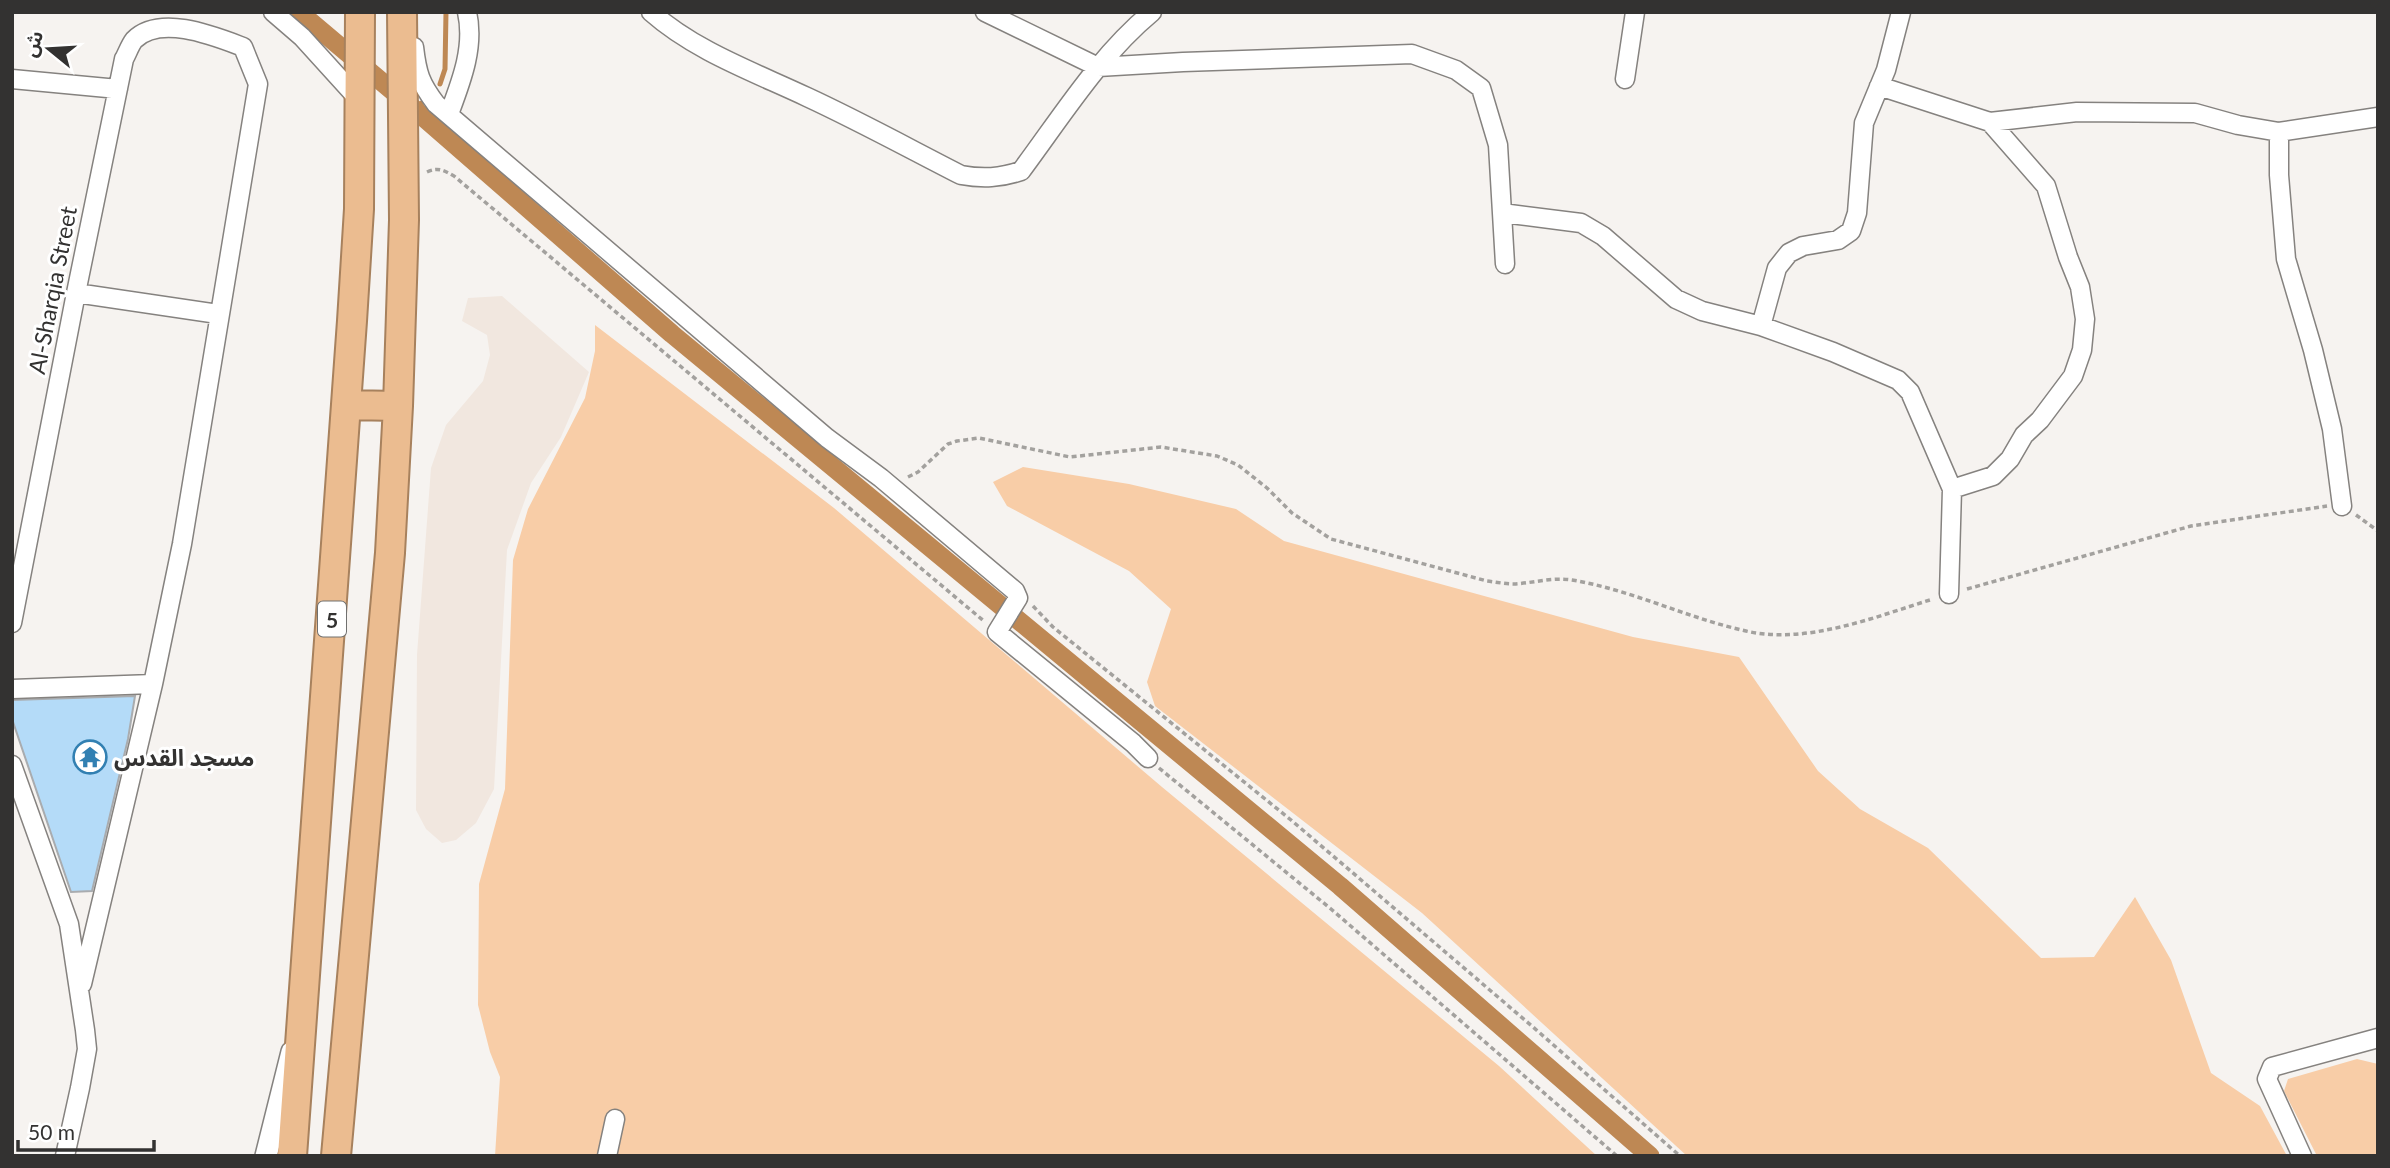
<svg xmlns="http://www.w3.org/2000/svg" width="2390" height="1168" viewBox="0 0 2390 1168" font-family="Lato,'Noto Sans Arabic',sans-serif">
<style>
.built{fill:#f1e7df}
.green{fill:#f8cda7}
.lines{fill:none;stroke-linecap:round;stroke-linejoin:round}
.stream{stroke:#be8854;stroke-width:5}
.canal{stroke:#be8854;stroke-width:19}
.building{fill:#b4dbf8;stroke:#a9acaf;stroke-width:2}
.minor-casing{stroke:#85827f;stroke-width:21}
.tertiary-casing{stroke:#85827f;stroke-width:24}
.trunk-casing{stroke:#a7815d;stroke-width:32}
.path{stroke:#a3a19e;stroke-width:3.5;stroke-dasharray:5 3.5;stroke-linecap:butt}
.minor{stroke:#fff;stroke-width:18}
.tertiary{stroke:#fff;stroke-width:21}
.trunk{stroke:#ebbc90;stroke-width:28}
.labels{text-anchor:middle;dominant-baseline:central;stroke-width:6;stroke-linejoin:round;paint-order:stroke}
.shield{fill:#fff;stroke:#70706f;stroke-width:2}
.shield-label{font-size:21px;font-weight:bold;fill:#333231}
.street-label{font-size:23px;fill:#333231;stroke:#fff}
.poi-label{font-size:23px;font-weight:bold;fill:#333231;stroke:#fff;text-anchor:start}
</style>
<rect width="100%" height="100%" fill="#f6f3f0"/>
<path class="built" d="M502,296L589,372L561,437L531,483L507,550L494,789L476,823L456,840L442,843L426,829L416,810L417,655L431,468L446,425L483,381L490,355L487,335L462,321L468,298Z"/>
<path class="green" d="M595,325L834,508L1162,787L1499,1066L1597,1156H495L500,1077L490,1052L478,1005L479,884L505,789L513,560L528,509L585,398L595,351Z
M1023,467L1129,484L1236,509L1284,541L1633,637L1739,657L1818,771L1860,809L1928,848L2041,958L2094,957L2135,897L2171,960L2211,1073L2260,1106L2287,1156H1687L1422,913L1155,706L1147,682L1171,609L1129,571L1007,506L993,482Z
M2357,1059L2378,1064V1156H2317L2284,1091L2288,1079Z"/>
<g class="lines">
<path class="stream" d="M440,84L445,69L446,12
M414,109L423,102"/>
<path class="canal" d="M299,12L414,109L672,334L1340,886L1650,1156"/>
</g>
<path class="building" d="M135,696L128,739L92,891L71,892L12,719V700Z"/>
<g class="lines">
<defs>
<path id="minor" d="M273,12L302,37L361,102
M651,12C695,51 754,72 807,97C859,121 910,149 961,175C983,179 1000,178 1021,171C1062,116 1099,56 1152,12
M985,12L1098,67L1183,62L1412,54L1456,70L1481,88L1498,145L1505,264
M414,47C417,73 420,83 436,104L827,438L881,478L1015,591L1018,598L997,632L1133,743L1148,758
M12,79L118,89
M1625,79L1635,12
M1879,86L1990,122L2077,112L2195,113L2238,125L2279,132L2378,117
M449,114C461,82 475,47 467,12
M2279,132V175L2286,259L2313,350L2332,429L2342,506
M1502,213L1581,223L1603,236L1676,299L1702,311L1761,326L1833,352L1898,380L1910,392L1952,489L1949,594
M76,293L218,314
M1761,326L1777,268L1789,253L1803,246L1838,240L1851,231L1857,213L1864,123L1886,70L1901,12
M1952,489L1993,476L2010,459L2024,435L2040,420L2073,376L2082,350L2085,319L2080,287L2068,257L2046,186L1990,122
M12,623L76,293L124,59C127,54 130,45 134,40C160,14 214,36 243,47L258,84L182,544L153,684L12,689
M12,765L69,924L85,1030L87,1049L80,1088L65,1156
M82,984L153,684
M607,1156L615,1119
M2302,1156L2267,1079L2272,1067L2378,1038"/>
<path id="tertiary" d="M266,1156L292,1052"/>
<path id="trunk" d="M346,405L398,406
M292,1156L352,321L359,209L360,12
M336,1156L390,553L398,406L404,220L402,12"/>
</defs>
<use href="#minor" class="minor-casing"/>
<use href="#tertiary" class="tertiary-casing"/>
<use href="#trunk" class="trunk-casing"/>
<path class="path" d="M427,172C438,167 443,170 454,176L985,622
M908,477L918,472L948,444L957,441L979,438L1070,457L1161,447L1217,456L1238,465L1267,488L1292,513L1331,539L1487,581C1496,582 1505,584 1514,584C1533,583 1552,577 1572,580C1632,590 1687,618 1746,631C1806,645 1875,617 1933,599
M2356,515L2378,531
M1967,589L2191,526L2327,506
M1033,606L1053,627L1291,820L1533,1027L1680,1156
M1159,768L1331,909L1617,1156"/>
<use href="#minor" class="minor"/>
<use href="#tertiary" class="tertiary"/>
<use href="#trunk" class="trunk"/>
</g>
<defs>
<symbol id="temple-ring" viewBox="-11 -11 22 22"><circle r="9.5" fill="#fff" stroke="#3280b2" stroke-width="1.5"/><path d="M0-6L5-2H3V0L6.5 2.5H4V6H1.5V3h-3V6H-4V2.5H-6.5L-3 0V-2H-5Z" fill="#3280b2"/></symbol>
</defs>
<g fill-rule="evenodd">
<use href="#temple-ring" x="71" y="738" width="38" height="38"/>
</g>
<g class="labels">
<rect class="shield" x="318" y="601.5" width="28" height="35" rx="5"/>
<g class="shield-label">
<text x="332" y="619">5</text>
</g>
<g class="street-label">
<text transform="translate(52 290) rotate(-79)">Al-Sharqia Street</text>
</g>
<g class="poi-label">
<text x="114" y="757">مسجد القدس</text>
</g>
</g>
<rect width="2390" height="1168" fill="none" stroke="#333231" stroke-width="28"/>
<g transform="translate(49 49) rotate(288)" stroke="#ffffff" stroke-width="5" paint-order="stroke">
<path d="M0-5L12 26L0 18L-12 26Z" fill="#333231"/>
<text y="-10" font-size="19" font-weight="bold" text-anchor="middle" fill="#333231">ش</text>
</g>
<path d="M18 1140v10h136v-10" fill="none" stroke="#333231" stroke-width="3.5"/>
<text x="28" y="1140" font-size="21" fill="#333231" stroke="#ffffff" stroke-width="5" paint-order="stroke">50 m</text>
</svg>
